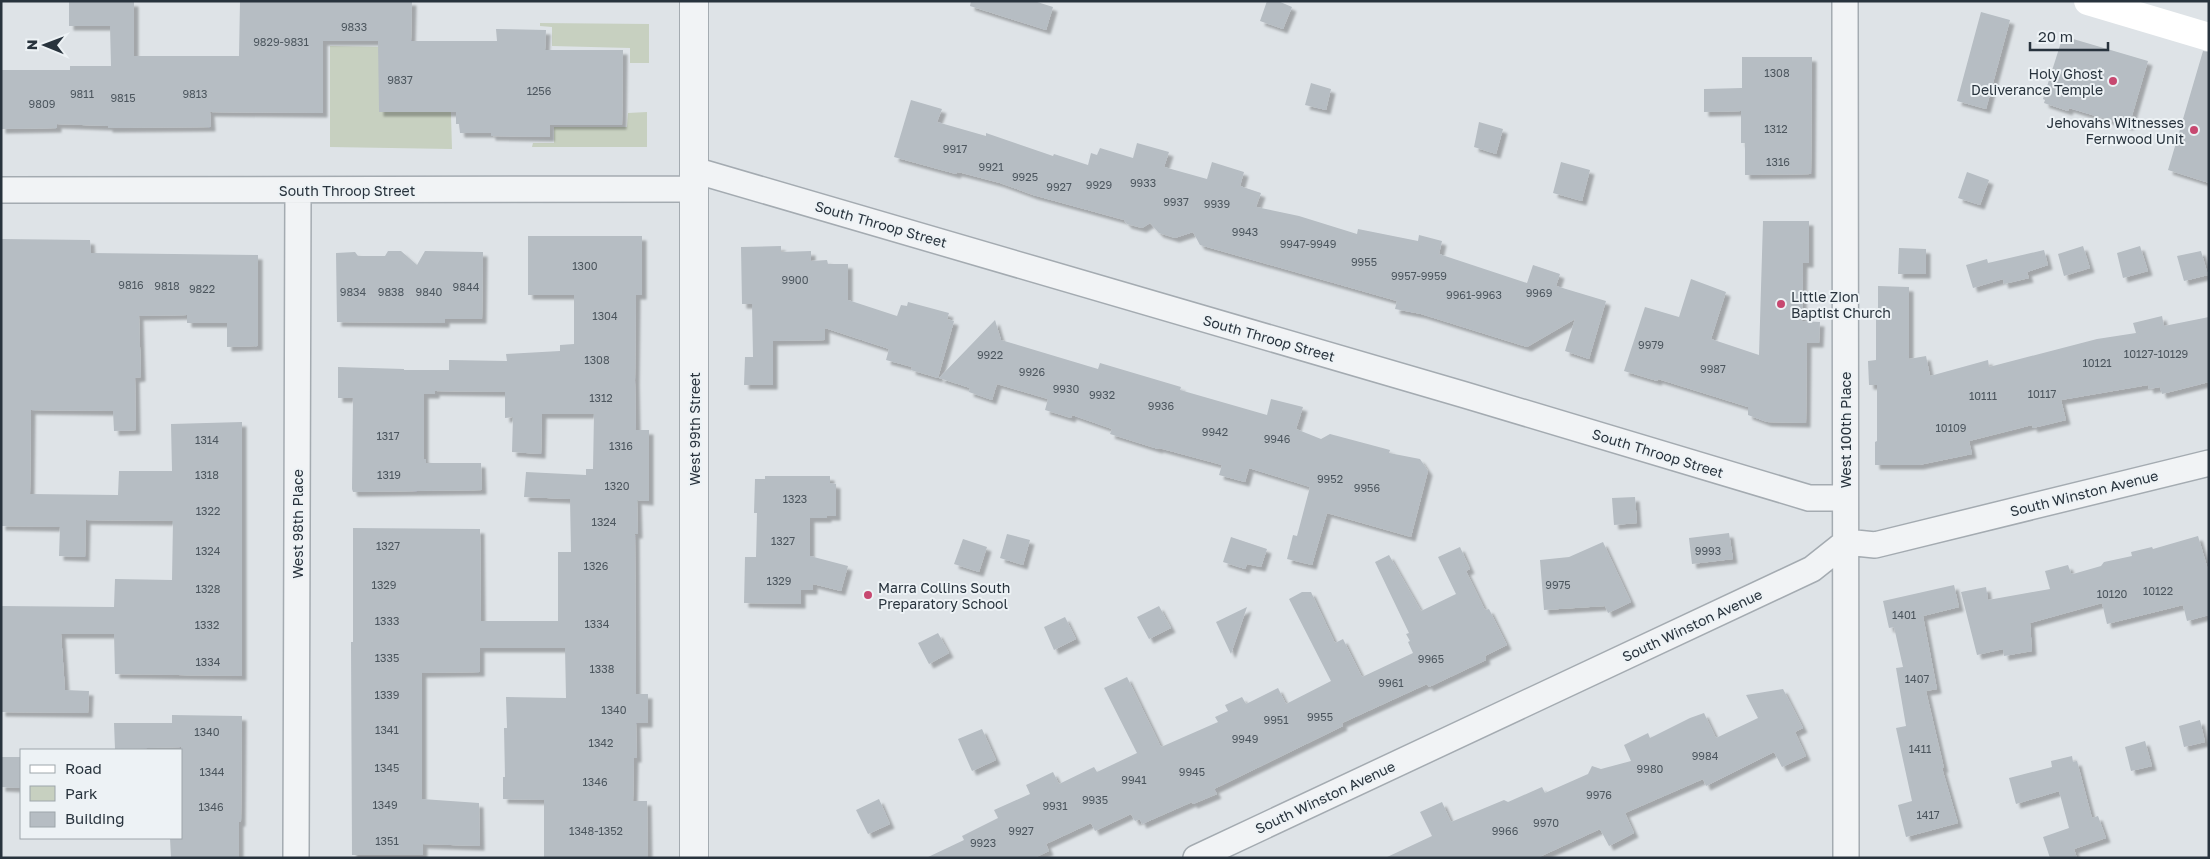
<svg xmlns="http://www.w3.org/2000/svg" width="2210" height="859" viewBox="0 0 2210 859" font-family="'Golos Text',sans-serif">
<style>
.green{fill:#c7d0c0}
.building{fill:#b6bdc3;filter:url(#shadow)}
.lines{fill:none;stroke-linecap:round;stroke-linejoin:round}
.minor-casing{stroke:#a4abb1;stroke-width:28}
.tertiary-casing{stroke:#a4abb1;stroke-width:30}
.minor{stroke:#f1f3f5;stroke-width:25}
.tertiary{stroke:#f1f3f5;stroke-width:28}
.secondary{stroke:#fff;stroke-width:28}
.poi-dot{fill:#c74870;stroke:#edf2f5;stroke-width:2}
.labels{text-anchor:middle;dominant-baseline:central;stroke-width:4;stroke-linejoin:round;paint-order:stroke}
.number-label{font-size:11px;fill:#4c565e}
.poi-label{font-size:14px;fill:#28333d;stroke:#edf2f5;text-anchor:end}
.street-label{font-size:14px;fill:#28333d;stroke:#edf2f5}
</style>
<defs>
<filter id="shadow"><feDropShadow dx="4.5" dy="4.5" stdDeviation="1" flood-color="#0004"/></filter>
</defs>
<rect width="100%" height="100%" fill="#dee3e7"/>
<path class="green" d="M540,23L649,24V63H630V48L552,46V27L540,26Z
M330,46L449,48L452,149L330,147Z
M647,112V147H532L533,143H554V127H627L628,113Z"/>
<path class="building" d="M69,1L134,2V56H239L240,1H412L411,41H497L496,29L546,30L545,50H623L622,125H550V137L491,136V133H460L459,124H456V112H379L378,41H323V113L210,112L211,127L108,128V126L57,124V128L1,129V70H70V66H111L110,26H69Z
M971,1H1034L1053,7L1046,30L970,6Z
M1267,1H1278L1292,7L1283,29L1260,21Z
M1981,12L2010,20L1986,109L1957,101Z
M2063,36L2148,61L2129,126L2069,108L2068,111L2044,103L2045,100L2043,99Z
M2203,51L2209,52V183L2168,170Z
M1742,57H1812L1811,174L1745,175V143H1741V111L1704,112V89L1742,88Z
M1311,83L1331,89L1326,110L1305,105Z
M911,100L942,109L937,122L986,136V133L1053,156L1054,154L1088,165L1091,153L1097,155L1100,148L1133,158L1137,143L1169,152L1164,167L1207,179L1212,162L1244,172L1240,186L1261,193L1256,207L1299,216L1357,234L1358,229L1418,241L1419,235L1442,241L1439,254L1527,283L1533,265L1560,274L1556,286L1606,301L1589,359L1565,351L1575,319L1527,347L1421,314L1395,309L1397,301L1200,245L1193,232L1175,238L1159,233L1150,223L1142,228L1127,224L1124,220L1033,195L1000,183L962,173L957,172L956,174L894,157Z
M1479,122L1503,129L1496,154L1474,147Z
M1561,162L1590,170L1582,201L1553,193Z
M1967,172L1989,180L1980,205L1958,198Z
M1763,221H1809V263H1803L1802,321L1820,322L1819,343H1807L1806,423L1767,422L1748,415V407L1658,379L1657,381L1624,371L1645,307L1679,317L1691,279L1726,292L1711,339L1759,355Z
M528,236H642V295H636L635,381L636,430H649V501L637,500L638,534H635L636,694H648V723H636L637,758H634L633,801H647L648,858H544V800L503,799V777H505L504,728H507L506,697L566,698L565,648H480V672L422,673V799L479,803L480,846L423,844V855H352L351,642H353V528L480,529L481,621H558V552H571L570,499L524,497L526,472L586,475V469H593L594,414H542L541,454L512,452L513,417L505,418V392L435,391V394H424V459H426V463H481L482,490L353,492L352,489L353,398H338V367L404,369V370H449V360L507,361L506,354L560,351V345L574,344V295H528Z
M1,239L90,240L91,253L258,255V346L227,347V323H187V315L139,316L141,377L135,378L136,430L114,431L113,411L31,410L30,494L118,495L119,471H172L171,424L242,422V676L115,674L114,634H61L65,690L89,691L88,713L1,712V606L114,607L115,579L172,580L173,521L86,520L85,557L59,556L60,527L1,526Z
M781,246V252L811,251V261L827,260L828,264H848V300L897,316L901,305L907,306L908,302L949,313L947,319L954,321L938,378L911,370L912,367L886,360L889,349L825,328V340L773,341V385H744L745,357H753L752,304H742L741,247Z
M2083,246L2090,268L2064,276L2058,254Z
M2140,246L2148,271L2123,278L2117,253Z
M1899,248L1926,249V274H1898Z
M2044,250L2048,265L2027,272L2029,278L2004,284L2003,279L1973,288L1966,265L1987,259L1988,263Z
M388,251H401L417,265L425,251L483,252L482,319H445V323L337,322L336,253L355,252L358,256H385Z
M2201,251L2208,275L2184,281L2177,256Z
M1878,286L1909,287V359L1926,356L1930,376L1988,360L1989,367L2097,339L2136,333L2133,323L2162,316L2164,326L2209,317V382L2162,394L2160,387L2149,389L2148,385L2061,400L2066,420L2033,428L2032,425L1969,441L1972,454L1919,465H1875V442L1877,441V385H1869L1868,361L1876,360V317H1878Z
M995,320L1001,340L1098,369L1100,363L1181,387L1180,390L1267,415L1271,399L1303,407L1296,429L1321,439L1330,434L1390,450L1389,453L1420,459L1428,471L1411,537L1327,513L1312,565L1287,559L1293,535L1297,536L1310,487L1249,468L1245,482L1219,475L1222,465L1159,448L1158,449L1110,434L1112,429L1072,415L1071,418L1045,410L1048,399L997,384L992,400L969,392L970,388L939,378Z
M765,476H830V483L836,484V516H827V518H810V556L848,566L841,591L813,584V590H801V604L744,603L745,557H756L757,513H754L755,479H765Z
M1635,497L1637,523L1614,525L1612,498Z
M1729,533L1733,559L1692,564L1689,538Z
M1007,534L1030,540L1023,565L1000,558Z
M2198,536L2209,573V615L2187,621L2183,605L2107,624L2102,603L2030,623L2032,651L2004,656L2003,649L1977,655L1961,592L1986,587L1988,600L2050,589L2045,571L2068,565L2071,573L2073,574L2101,566L2104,562L2132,556L2131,552L2152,547L2153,549Z
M1231,537L1267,549L1261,567L1247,564L1245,569L1223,562Z
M963,539L987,547L979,572L954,564Z
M1603,542L1631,602L1608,613L1605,606L1544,610L1540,560L1569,557Z
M1460,547L1470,569L1466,571L1485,610L1489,609L1507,645L1485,656L1486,660L1429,687L1427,684L1342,723L1343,726L1214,789L1217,794L1193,804L1192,802L1142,824L1140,819L1135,821L1131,814L1095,831L1091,823L1046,844L1049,851L1034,858H926L964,840L962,836L998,818L994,810L1030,794L1026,785L1053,772L1059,784L1094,767L1097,772L1137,753L1104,688L1127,677L1161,747L1218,722L1215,717L1228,711L1225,705L1242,697L1246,704L1278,688L1286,704L1331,681L1289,599L1302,592H1311L1335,643L1343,639L1362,677L1413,653L1408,642L1410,641L1406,634L1409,633L1375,562L1389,555L1421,611L1456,594L1438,557Z
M1954,585L1959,607L1923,616L1937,689L1926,691L1944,768H1942L1958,823L1906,837L1898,805L1912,801L1896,728L1906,726L1896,668L1903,667L1894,627L1889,628L1883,601Z
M1159,606L1171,628L1149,639L1137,617Z
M1247,607L1231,654L1216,622Z
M1065,617L1076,639L1054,650L1044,627Z
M938,633L949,653L929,664L918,643Z
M1783,689L1803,728L1795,732L1806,756L1782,767L1774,752L1706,786L1703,779L1625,813L1634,833L1609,846L1600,829L1537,858H1385L1432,836L1420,812L1442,802L1451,822L1504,800L1508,802L1542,787L1545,793L1588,774L1592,766L1601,769L1631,761L1624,745L1648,733L1650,738L1690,718L1704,713L1716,738L1758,718L1746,695Z
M172,715L242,716L241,822H239V858H171L170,838H181V747L115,749L114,723H172Z
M2200,720L2205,742L2184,747L2179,726Z
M982,729L996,760L972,771L958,739Z
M2145,741L2152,766L2131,771L2125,747Z
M2072,756L2073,762L2077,761L2092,818L2098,816L2106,838L2074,849L2077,858H2050L2043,837L2069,828L2059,791L2016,804L2009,778L2052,767L2051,761Z
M1,757H21V788L1,787Z
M879,799L890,824L868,834L856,810Z"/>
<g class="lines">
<defs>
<path id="minor" d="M1845,1L1846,858
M694,170L1465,395L1809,498H1845
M1,190L694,189
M296,858L298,190
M1196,858L1812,569L1846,542L1875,545L2209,463"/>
<path id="tertiary" d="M694,1V858"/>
</defs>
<use href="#minor" class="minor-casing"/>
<use href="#tertiary" class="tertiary-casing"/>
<use href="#minor" class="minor"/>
<use href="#tertiary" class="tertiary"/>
<path class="secondary" d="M2088,1L2209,37"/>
</g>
<g class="poi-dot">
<circle cx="2113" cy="81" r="5"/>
<circle cx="2194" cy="130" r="5"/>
<circle cx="1781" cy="304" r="5"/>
<circle cx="868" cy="595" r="5"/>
</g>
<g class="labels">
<g class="number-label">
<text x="354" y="26">9833</text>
<text x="281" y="41">9829-9831</text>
<text x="1777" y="72">1308</text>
<text x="400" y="79">9837</text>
<text x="539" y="90">1256</text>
<text x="82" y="93">9811</text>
<text x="195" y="93">9813</text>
<text x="123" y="97">9815</text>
<text x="42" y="103">9809</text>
<text x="1776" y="128">1312</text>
<text x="955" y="148">9917</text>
<text x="1778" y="161">1316</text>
<text x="991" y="166">9921</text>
<text x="1025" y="176">9925</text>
<text x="1143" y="182">9933</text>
<text x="1099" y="184">9929</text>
<text x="1059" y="186">9927</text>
<text x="1176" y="201">9937</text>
<text x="1217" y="203">9939</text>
<text x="1245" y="231">9943</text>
<text x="1308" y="243">9947-9949</text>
<text x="1364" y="261">9955</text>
<text x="585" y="265">1300</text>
<text x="1419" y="275">9957-9959</text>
<text x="795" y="279">9900</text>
<text x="131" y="284">9816</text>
<text x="167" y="285">9818</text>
<text x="466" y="286">9844</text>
<text x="202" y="288">9822</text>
<text x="353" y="291">9834</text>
<text x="391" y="291">9838</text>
<text x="429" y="291">9840</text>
<text x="1539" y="292">9969</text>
<text x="1474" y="294">9961-9963</text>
<text x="605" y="315">1304</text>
<text x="1651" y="344">9979</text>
<text x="2156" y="353">10127-10129</text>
<text x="990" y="354">9922</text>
<text x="597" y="359">1308</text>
<text x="2097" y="362">10121</text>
<text x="1713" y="368">9987</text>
<text x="1032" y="371">9926</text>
<text x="1066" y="388">9930</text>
<text x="2042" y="393">10117</text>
<text x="1102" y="394">9932</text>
<text x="1983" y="395">10111</text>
<text x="601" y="397">1312</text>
<text x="1161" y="405">9936</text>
<text x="1951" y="427">10109</text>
<text x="1215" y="431">9942</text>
<text x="388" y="435">1317</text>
<text x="1277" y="438">9946</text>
<text x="207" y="439">1314</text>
<text x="621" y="445">1316</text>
<text x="207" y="474">1318</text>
<text x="389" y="474">1319</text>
<text x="1330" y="478">9952</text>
<text x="617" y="485">1320</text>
<text x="1367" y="487">9956</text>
<text x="795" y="498">1323</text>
<text x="208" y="510">1322</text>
<text x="604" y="521">1324</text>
<text x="783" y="540">1327</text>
<text x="388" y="545">1327</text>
<text x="208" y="550">1324</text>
<text x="1708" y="550">9993</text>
<text x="596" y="565">1326</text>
<text x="779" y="580">1329</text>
<text x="384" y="584">1329</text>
<text x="1558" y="584">9975</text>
<text x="208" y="588">1328</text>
<text x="2158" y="590">10122</text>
<text x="2112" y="593">10120</text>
<text x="1904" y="614">1401</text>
<text x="387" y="620">1333</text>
<text x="597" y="623">1334</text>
<text x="207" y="624">1332</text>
<text x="387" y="657">1335</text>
<text x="1431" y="658">9965</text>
<text x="208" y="661">1334</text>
<text x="602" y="668">1338</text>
<text x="1917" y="678">1407</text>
<text x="1391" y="682">9961</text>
<text x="387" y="694">1339</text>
<text x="614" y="709">1340</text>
<text x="1320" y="716">9955</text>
<text x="1276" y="719">9951</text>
<text x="387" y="729">1341</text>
<text x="207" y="731">1340</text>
<text x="1245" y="738">9949</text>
<text x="601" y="742">1342</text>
<text x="1920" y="748">1411</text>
<text x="1705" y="755">9984</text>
<text x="387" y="767">1345</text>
<text x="1650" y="768">9980</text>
<text x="212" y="771">1344</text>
<text x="1192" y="771">9945</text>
<text x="1134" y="779">9941</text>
<text x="595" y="781">1346</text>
<text x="1599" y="794">9976</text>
<text x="1095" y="799">9935</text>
<text x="385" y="804">1349</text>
<text x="1055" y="805">9931</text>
<text x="211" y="806">1346</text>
<text x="1928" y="814">1417</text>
<text x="1546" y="822">9970</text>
<text x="596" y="830">1348-1352</text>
<text x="1021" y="830">9927</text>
<text x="1505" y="830">9966</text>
<text x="387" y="840">1351</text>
<text x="983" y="842">9923</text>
</g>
<g class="poi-label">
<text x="2103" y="73">Holy Ghost<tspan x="2103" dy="16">Deliverance Temple</tspan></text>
<text x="2184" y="122">Jehovahs Witnesses<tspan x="2184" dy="16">Fernwood Unit</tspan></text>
<text x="1791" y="296" text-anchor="start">Little Zion<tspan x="1791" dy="16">Baptist Church</tspan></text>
<text x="878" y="587" text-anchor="start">Marra Collins South<tspan x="878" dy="16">Preparatory School</tspan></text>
</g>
<g class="street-label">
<text x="347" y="190">South Throop Street</text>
<text transform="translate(881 224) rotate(16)">South Throop Street</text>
<text transform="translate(1269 338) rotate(16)">South Throop Street</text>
<text transform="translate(694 429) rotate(-90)">West 99th Street</text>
<text transform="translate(1845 430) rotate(-90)">West 100th Place</text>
<text transform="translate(1658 453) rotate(17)">South Throop Street</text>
<text transform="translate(2084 493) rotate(-14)">South Winston Avenue</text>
<text transform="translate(297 524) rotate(-90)">West 98th Place</text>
<text transform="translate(1692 625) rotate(-25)">South Winston Avenue</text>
<text transform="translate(1325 797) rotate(-25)">South Winston Avenue</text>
</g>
</g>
<rect width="2210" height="859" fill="none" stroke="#28333d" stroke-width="5"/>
<rect x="20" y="749" width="162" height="90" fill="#edf2f5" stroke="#9ea6ab"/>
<rect x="30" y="765" width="25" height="8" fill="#ffffff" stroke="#9ea6ab"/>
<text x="65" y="774" font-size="15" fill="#28333d">Road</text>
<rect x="30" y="786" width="25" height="15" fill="#c7d0c0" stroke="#9ea6ab"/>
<text x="65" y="799" font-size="15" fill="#28333d">Park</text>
<rect x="30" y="812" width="25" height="15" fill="#b6bdc3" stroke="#9ea6ab"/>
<text x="65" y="824" font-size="15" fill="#28333d">Building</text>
<g transform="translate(45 45) rotate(271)" stroke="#edf2f5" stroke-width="4" paint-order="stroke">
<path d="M0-4L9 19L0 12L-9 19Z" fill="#28333d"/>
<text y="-8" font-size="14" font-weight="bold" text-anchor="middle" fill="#28333d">N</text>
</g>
<path d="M2030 42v8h78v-8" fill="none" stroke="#28333d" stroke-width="2.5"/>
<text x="2038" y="42" font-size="15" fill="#28333d" stroke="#edf2f5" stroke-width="4" paint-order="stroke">20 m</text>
</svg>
